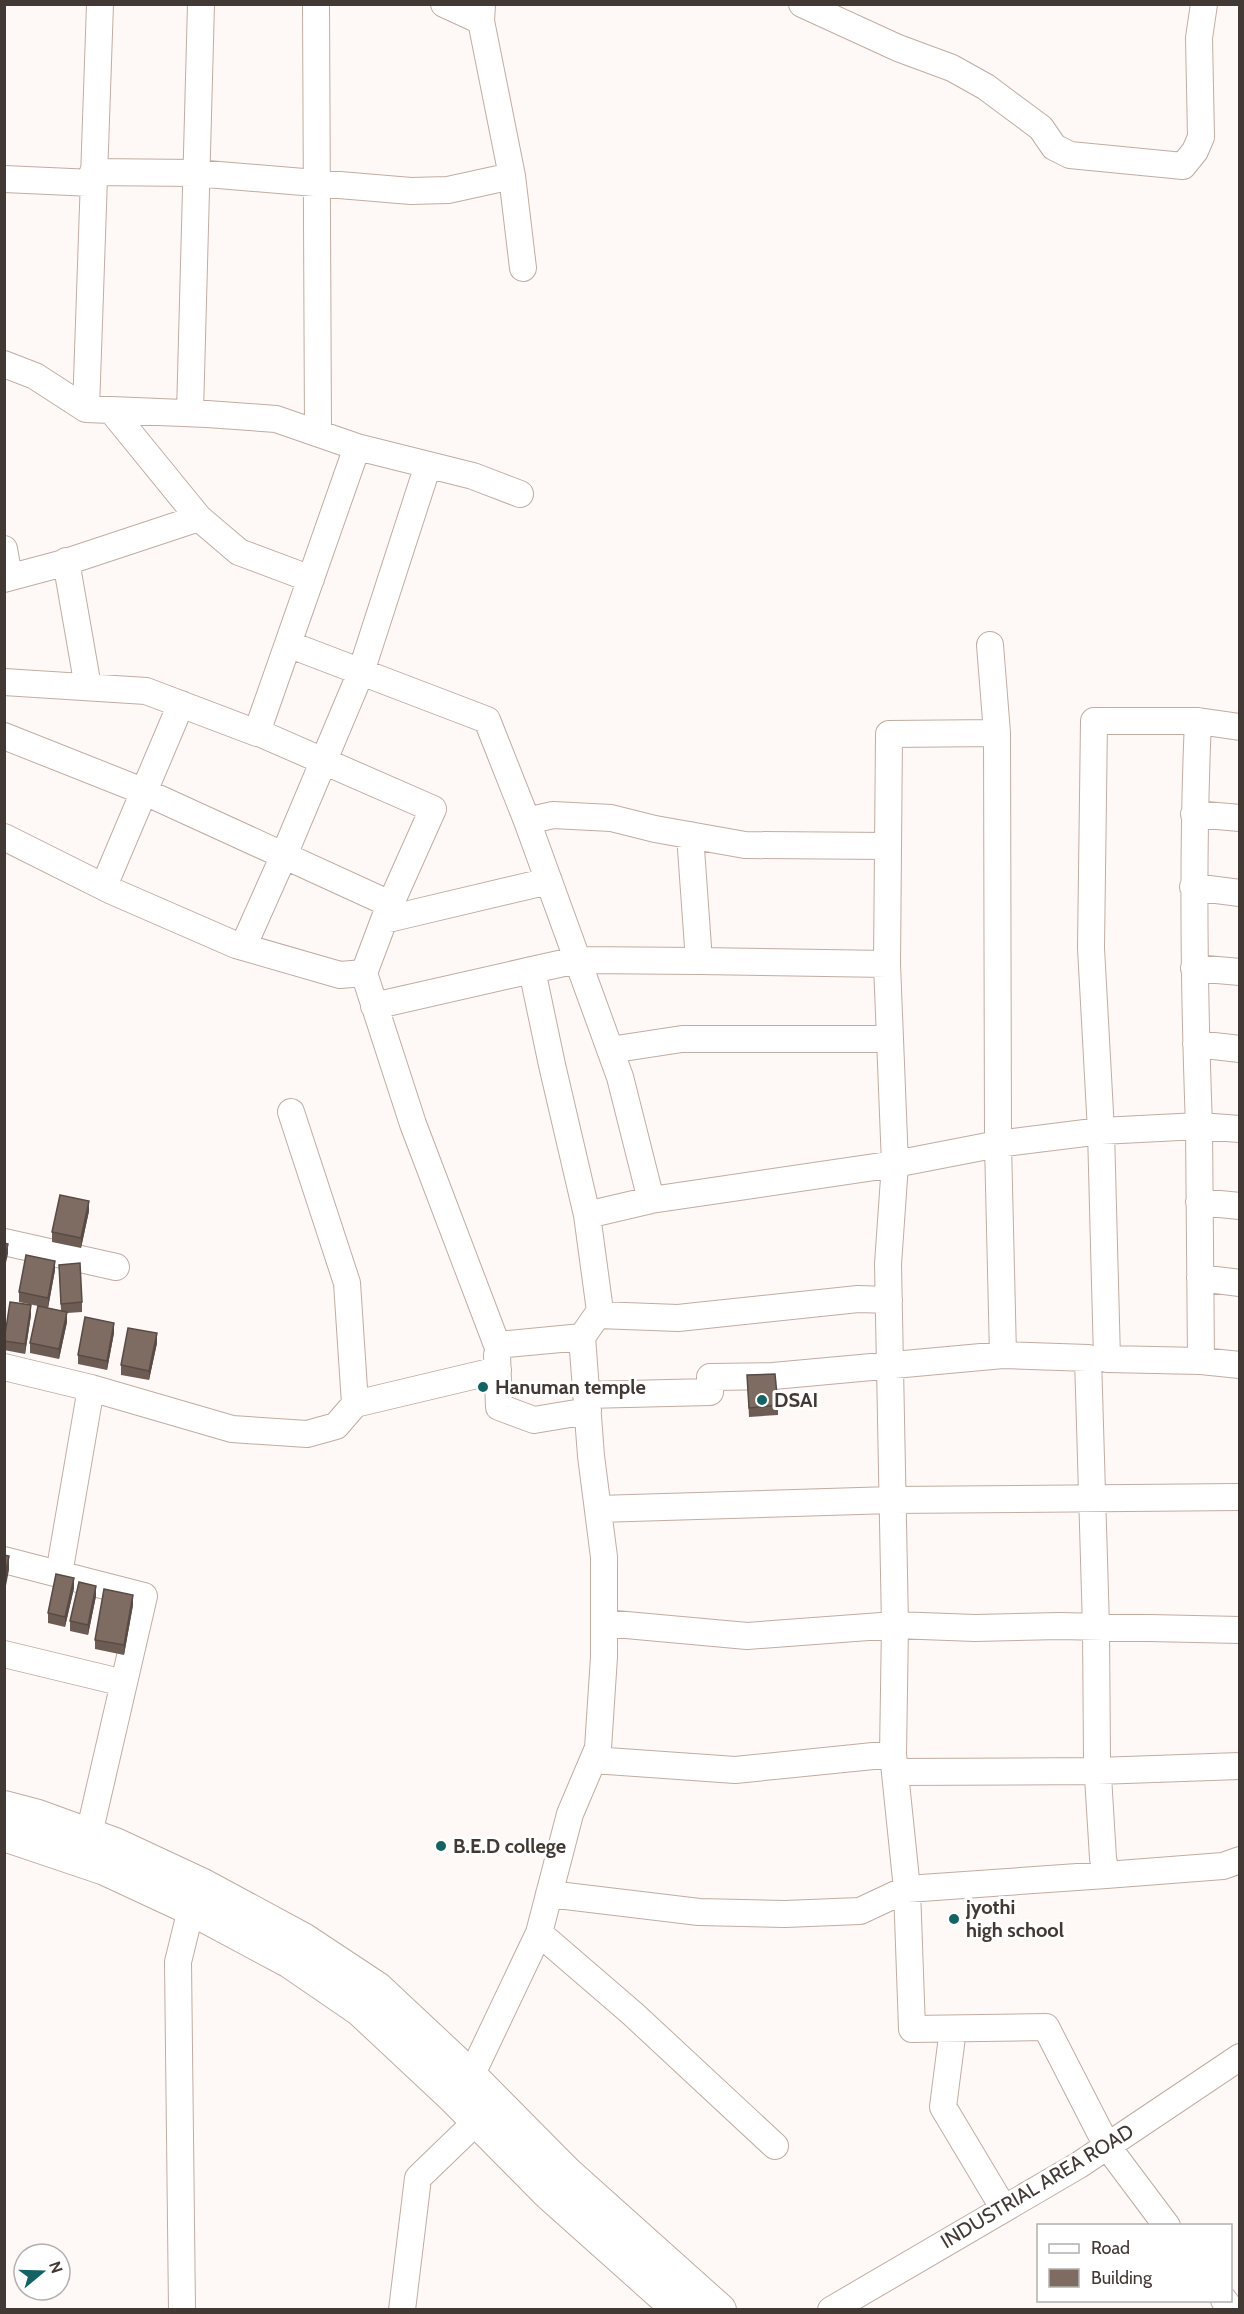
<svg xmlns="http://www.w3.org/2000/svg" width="1244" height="2314" viewBox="0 0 1244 2314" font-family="Cabin,sans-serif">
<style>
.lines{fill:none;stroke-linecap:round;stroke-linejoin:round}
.minor-casing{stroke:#c1aca2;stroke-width:28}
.major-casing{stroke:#c1aca2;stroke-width:34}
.minor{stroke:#fff;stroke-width:26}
.major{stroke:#fff;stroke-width:32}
.wall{fill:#6c5c54}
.shaded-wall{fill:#584b45}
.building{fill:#7e6b62;stroke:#584b45;stroke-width:1.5}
.poi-dot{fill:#136364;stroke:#fff;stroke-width:2}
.labels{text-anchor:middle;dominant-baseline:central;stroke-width:6;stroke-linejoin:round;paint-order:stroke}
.poi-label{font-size:20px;font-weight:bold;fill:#423935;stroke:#fff;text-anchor:start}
.street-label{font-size:20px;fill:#423935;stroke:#fff}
</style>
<rect width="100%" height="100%" fill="#fef9f7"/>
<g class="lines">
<defs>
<path id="minor" d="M100,4L86,409L111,410
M316,4L318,432
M444,4L481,21L482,5
M802,4L898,48L952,68L986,87L1041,128L1054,147L1070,155L1183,166L1195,151L1201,137L1199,38L1204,4
M93,172L195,173L411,191L448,190L512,176L481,21
M512,176L523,268
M4,179L93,183
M4,364L35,376L86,409
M190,413L201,4
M357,447L473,476L520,494
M199,518L239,552L311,579
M4,549L9,577
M66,561L88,687
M4,579L60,564L199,518L111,410L207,414L276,419L357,447L257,732L433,809L387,912L364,973L413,1124L497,1345L582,1337L591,1456L604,1557V1657L598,1748L570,1814L539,1933L471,2076L459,2089
M288,644L487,720L527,821L553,815L611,818L655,829L745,845L888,846
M990,645L997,733L998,1144L1101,1131L1199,1126C1194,991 1192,856 1198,721H1094L1091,948L1101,1131L1107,1359L1201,1361
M4,682L146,691L257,733
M1198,721L1240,727
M4,736L145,792L390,904
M1194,814L1240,818
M527,821L620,1077L651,1200
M4,837L112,891L236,945L340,975L364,973
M104,886L181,704
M1193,887L1240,893
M384,920L549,881
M243,947L284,855L361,672L428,465
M699,961L887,964L895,1164L888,1264L895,1625L975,1628L1059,1626L1240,1630
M887,964L889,734L997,733
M1194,968L1240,972
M374,1006L532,970
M1196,1044L1240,1049
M610,1050L682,1039H889
M291,1112L347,1283L355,1404L498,1370
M1240,1129L1199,1126L1201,1361L1240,1365
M1199,1202L1240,1206
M587,1215L552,1065L532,970L577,960L699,961L690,835
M4,1242L116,1267
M1200,1278L1240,1283
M598,1315L678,1318L858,1299L889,1300
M582,1337L600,1311L587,1215L651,1200L895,1164L998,1144L1003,1355
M497,1355L499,1407L534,1420L588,1411
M4,1367L91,1388L59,1574
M91,1388L232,1429L307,1434L336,1426L355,1404
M586,1395L710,1392V1377L773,1376L1003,1355L1088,1358L1096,1627L1097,1760L1103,1858L1106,1875L1223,1866L1240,1860
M598,1509L892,1500L1240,1497
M4,1560L144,1596L89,1834
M604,1623L747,1636L895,1625L893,1754L907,1889L912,2029L1046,2027L1107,2146L1167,2226
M4,1654L124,1683
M593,1760L735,1770L893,1754
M895,1772L1097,1771L1240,1766
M549,1894L699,1912L785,1914L860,1911L907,1889L1106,1875
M539,1933L633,2014L775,2146
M953,2029L943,2107L1004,2209
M1224,2300L1231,2310
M182,2310L178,1962L191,1909L199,1893
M402,2310L418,2178L477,2121
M831,2310L1079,2165L1240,2057"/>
<path id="major" d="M4,1807L38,1816L115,1844L203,1885L303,1939L377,1988L471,2076L567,2173L720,2310
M4,1835L105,1869L191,1909L290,1962L360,2010L452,2096L548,2193L679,2310"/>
</defs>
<use href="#minor" class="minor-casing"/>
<use href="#major" class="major-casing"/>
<use href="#minor" class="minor"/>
<use href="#major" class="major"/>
</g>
<path class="wall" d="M89,1211L81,1248L52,1242V1232Z
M59,1265L82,1302V1312L67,1313V1322L59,1359L30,1353V1343L61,1311Z
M55,1270L48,1308L19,1302V1292Z
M31,1315L25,1354L4,1350V1339Z
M114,1333L107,1370L78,1364V1355Z
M157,1343L149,1380L121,1375V1365Z
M747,1375L778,1405V1415L749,1417Z
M74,1588L65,1627L48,1623V1613Z
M96,1596L88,1635L70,1631V1621Z
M133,1605L124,1655L95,1649V1640Z"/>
<path class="shaded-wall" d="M89,1201V1211L81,1248V1238Z
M8,1244V1254L4,1271V1261Z
M55,1261V1270L48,1308V1298Z
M31,1305V1315L25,1354V1344Z
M67,1312V1322L59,1359V1349Z
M114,1323V1333L107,1370V1361Z
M157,1333V1343L149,1380V1371Z
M9,1556V1570L4,1596V1581Z
M74,1578V1588L65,1627V1617Z
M96,1586V1596L88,1635V1625Z
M133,1595V1605L124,1655V1645Z"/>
<path class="building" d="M60,1195L89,1201L81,1238L52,1232Z
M4,1243L8,1244L4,1261Z
M26,1255L55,1261L48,1298L19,1292Z
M80,1263L82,1302L61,1304L59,1265Z
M10,1302L31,1305L25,1344L4,1341Z
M38,1306L67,1312L59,1349L30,1343Z
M85,1317L114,1323L107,1361L78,1355Z
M128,1328L157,1333L149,1371L121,1365Z
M775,1374L778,1405L749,1408L747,1375Z
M4,1555L9,1556L4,1581Z
M56,1574L74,1578L65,1617L48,1613Z
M79,1582L96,1586L88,1625L70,1621Z
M104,1589L133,1595L124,1645L95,1640Z"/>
<g class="poi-dot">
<circle cx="483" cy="1387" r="6"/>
<circle cx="762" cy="1400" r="6"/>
<circle cx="441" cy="1846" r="6"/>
<circle cx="954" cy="1919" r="6"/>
</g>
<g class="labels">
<g class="poi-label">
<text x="495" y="1387">Hanuman temple</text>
<text x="774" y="1400">DSAI</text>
<text x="453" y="1846">B.E.D college</text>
<text x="966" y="1907">jyothi<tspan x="966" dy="23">high school</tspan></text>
</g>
<g class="street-label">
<text transform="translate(1037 2186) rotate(-31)">INDUSTRIAL AREA ROAD</text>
</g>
</g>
<rect width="1244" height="2314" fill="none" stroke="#423935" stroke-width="12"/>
<rect x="1037" y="2224" width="195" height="78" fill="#ffffff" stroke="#b3b0ae" stroke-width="1.5"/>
<rect x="1049" y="2244" width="30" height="9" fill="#ffffff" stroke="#b3b0ae" stroke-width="1.5"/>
<text x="1091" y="2254" font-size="18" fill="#423935">Road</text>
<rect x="1049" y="2269" width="30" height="18" fill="#7e6b62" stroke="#b3b0ae" stroke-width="1.5"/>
<text x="1091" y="2284" font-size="18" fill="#423935">Building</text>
<g transform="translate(42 2272) rotate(71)"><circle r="28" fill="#ffffff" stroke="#b3b0ae" stroke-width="1.5"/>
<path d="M0-4.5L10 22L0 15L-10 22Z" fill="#136364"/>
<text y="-9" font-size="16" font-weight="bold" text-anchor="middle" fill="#423935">N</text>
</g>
</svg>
